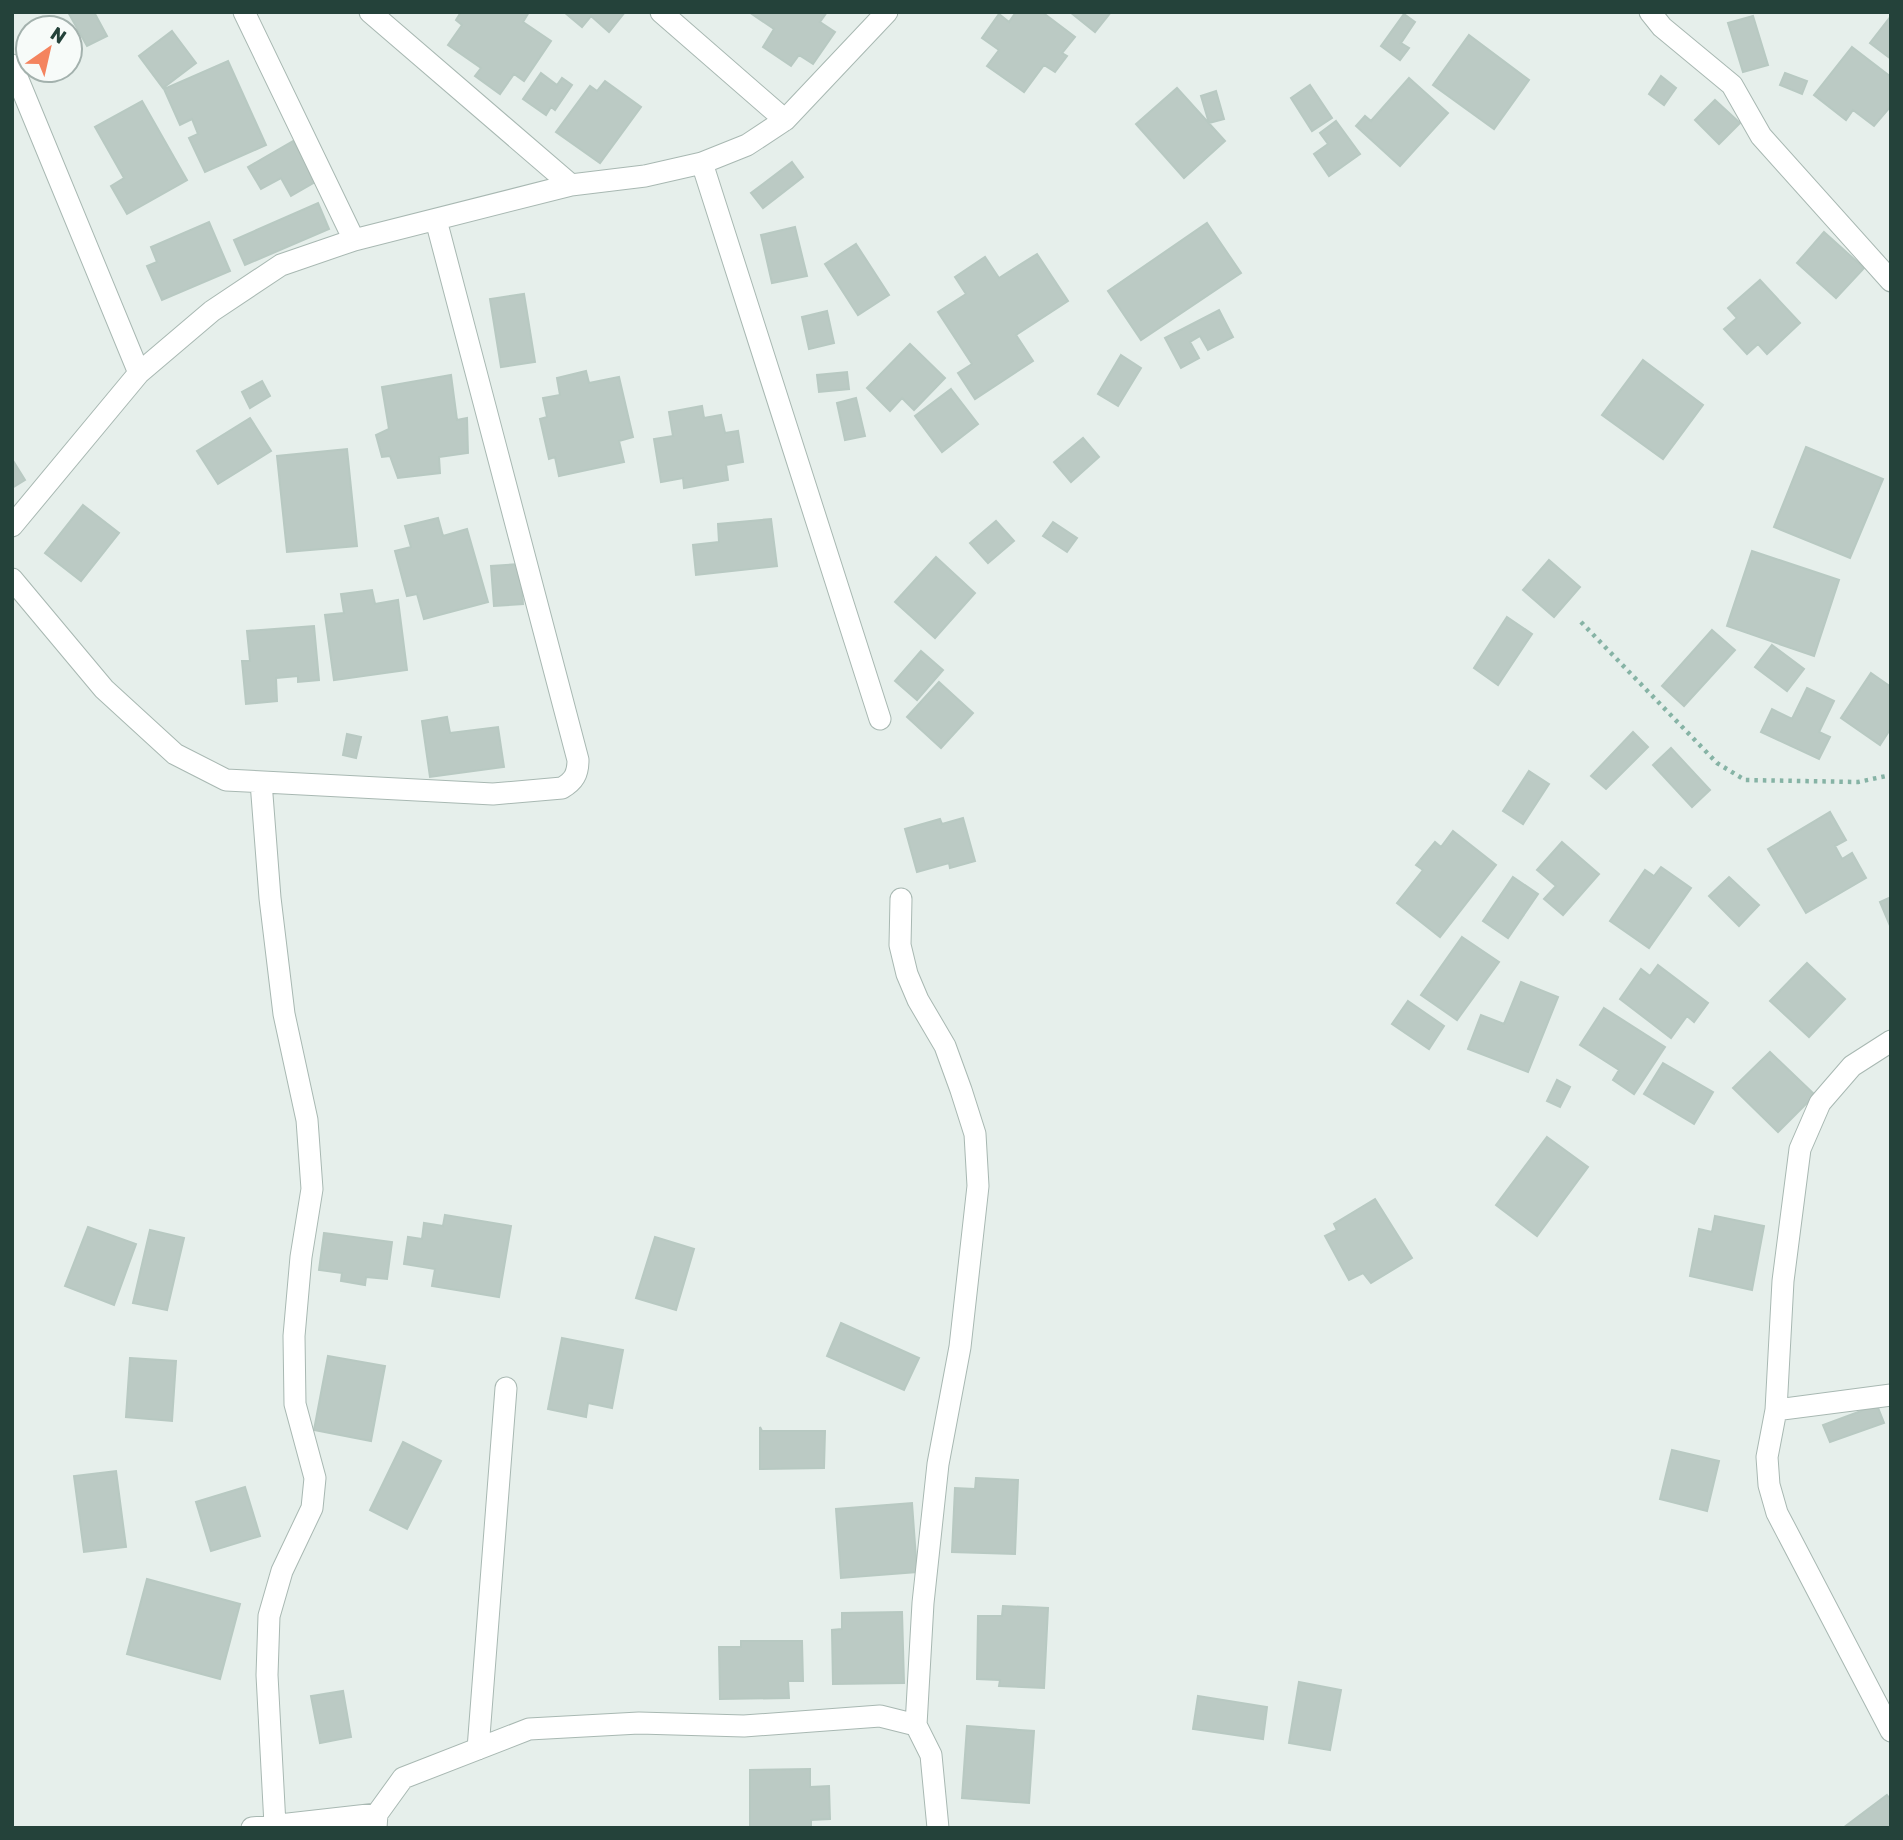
<svg xmlns="http://www.w3.org/2000/svg" width="1903" height="1840" viewBox="0 0 1903 1840" font-family="Rubik,sans-serif">
<style>
.building{fill:#bbcac4;stroke:#b8c9c2;stroke-width:2}
.lines{fill:none;stroke-linecap:round;stroke-linejoin:round}
.minor-casing{stroke:#a8b8b2;stroke-width:23}
.path{stroke:#86b3a5;stroke-width:4.5;stroke-dasharray:3.5 5;stroke-linecap:butt}
.minor{stroke:#fff;stroke-width:21}
</style>
<rect width="100%" height="100%" fill="#e6efeb"/>
<path class="building" d="M68,12H94L107,36L87,46Z
M461,12H529L523,22L551,41L524,81L514,74L500,94L475,76L481,68L448,45L462,25L456,20Z
M564,12H625L609,32L591,16L582,27Z
M749,12H827L820,22L835,32L813,64L799,55L791,66L763,47L774,29Z
M1016,12H1042L1075,37L1062,53L1067,56L1055,72L1044,65L1024,92L987,66L999,50L982,38L999,14L1009,22Z
M1070,12H1111L1095,32Z
M1404,14L1415,22L1401,43L1409,48L1400,60L1381,46Z
M1753,16L1768,65L1743,72L1728,23Z
M1891,16V59L1870,43Z
M172,31L196,63L163,88L139,56Z
M1469,35L1529,80L1494,129L1433,85Z
M1852,47L1891,77V106L1874,126L1853,110L1846,120L1814,95Z
M228,61L266,145L205,172L189,138L198,134L192,119L180,125L164,89Z
M541,73L557,85L562,78L572,85L555,110L551,107L546,115L523,99Z
M1785,73L1807,81L1802,94L1780,85Z
M1661,76L1676,88L1664,105L1649,94Z
M1409,78L1448,113L1400,166L1356,126L1365,116L1371,121Z
M605,81L641,107L600,163L556,132L590,86L597,91Z
M1310,85L1332,118L1312,131L1291,98Z
M1177,88L1225,141L1184,178L1136,124Z
M1216,91L1224,119L1209,123L1201,96Z
M1715,100L1740,123L1719,144L1695,120Z
M142,101L187,180L127,214L111,186L124,178L95,127Z
M1336,121L1360,154L1329,176L1314,154L1328,144L1320,133Z
M293,141L317,181L291,196L281,178L261,189L248,167Z
M792,162L803,177L763,208L751,193Z
M318,203L329,229L245,265L234,240Z
M209,222L230,271L162,300L147,266L157,262L151,247Z
M1207,223L1241,273L1141,340L1108,291Z
M795,227L807,276L772,283L761,235Z
M1824,232L1864,268L1836,298L1797,263Z
M856,244L889,295L858,315L825,264Z
M1037,254L1068,301L1016,335L1033,361L975,399L958,373L972,364L938,312L966,294L955,277L985,257L999,278Z
M1760,280L1800,323L1767,354L1758,344L1747,354L1724,329L1737,318L1728,308Z
M524,294L535,362L501,367L490,299Z
M1219,310L1233,337L1208,350L1200,336L1190,342L1199,358L1181,368L1165,338Z
M827,311L834,343L809,349L802,317Z
M910,344L945,378L914,410L902,398L890,411L867,388Z
M1121,355L1141,368L1118,406L1098,394Z
M1643,360L1703,405L1663,459L1602,415Z
M586,371L589,383L619,377L633,437L619,441L624,462L559,476L555,457L549,459L540,419L547,417L543,398L560,395L557,378Z
M847,372L849,389L819,392L817,375Z
M451,375L457,420L467,418L468,453L439,457L440,473L398,478L390,456L382,457L376,435L389,429L382,387Z
M262,381L270,396L250,408L242,392Z
M951,389L978,424L942,452L915,416Z
M856,398L865,436L845,440L837,403Z
M702,406L704,418L721,415L725,433L738,431L743,462L726,465L728,480L684,488L683,478L661,482L654,439L673,436L669,412Z
M250,418L271,451L218,484L197,451Z
M1083,438L1099,457L1071,482L1054,462Z
M1806,447L1883,479L1850,558L1774,527Z
M347,449L357,546L287,552L277,456Z
M12,459L25,480L12,488Z
M83,505L119,533L81,581L45,553Z
M438,518L443,536L467,529L488,602L424,619L417,594L407,596L395,551L411,547L405,526Z
M771,519L777,566L696,575L693,545L719,542L718,524Z
M996,521L1014,541L988,563L970,543Z
M1053,522L1077,538L1067,552L1043,536Z
M1752,551L1839,580L1814,656L1727,626Z
M936,557L975,593L935,638L895,602Z
M1549,560L1580,587L1554,617L1523,590Z
M520,564L523,604L494,606L491,566Z
M372,590L375,604L398,600L407,670L334,680L325,615L344,613L341,594Z
M1507,617L1532,634L1498,685L1474,668Z
M314,626L319,680L298,682V676L276,678L277,701L246,704L242,661H250L247,631Z
M1712,630L1735,650L1684,706L1662,686Z
M1772,645L1804,669L1787,691L1755,667Z
M921,651L943,670L917,700L895,681Z
M1871,673L1891,687V728L1880,745L1841,718Z
M939,682L973,713L941,748L907,717Z
M1807,688L1834,701L1819,732L1830,737L1819,759L1761,732L1772,709L1792,719Z
M447,717L450,733L498,727L504,767L430,777L422,721Z
M1633,732L1648,747L1606,789L1591,776Z
M347,734L361,737L356,758L343,755Z
M1671,748L1710,790L1692,807L1653,765Z
M1529,771L1549,784L1523,824L1503,811Z
M1830,812L1846,840L1835,846L1842,859L1852,853L1866,878L1806,913L1768,849Z
M963,818L975,861L950,868L949,863L917,872L905,829L940,819L942,824Z
M1453,831L1496,865L1440,937L1397,903L1423,870L1416,865L1435,842L1441,847Z
M1562,842L1599,874L1563,915L1544,899L1556,886L1537,870Z
M1661,867L1691,888L1649,948L1610,921L1645,870L1654,876Z
M1513,877L1538,894L1508,938L1483,921Z
M1729,877L1759,905L1739,926L1709,896Z
M1891,897V928L1880,902Z
M1462,937L1499,962L1457,1020L1421,995Z
M1807,963L1845,999L1809,1037L1770,1001Z
M1658,965L1708,1003L1694,1022L1687,1016L1671,1038L1620,999L1641,969L1650,976Z
M1521,982L1558,997L1528,1072L1468,1049L1481,1015L1504,1024Z
M1408,1001L1444,1026L1429,1049L1392,1024Z
M1604,1008L1665,1047L1634,1094L1613,1080L1619,1070L1580,1045Z
M1770,1052L1815,1095L1778,1132L1733,1088Z
M1663,1063L1713,1092L1694,1124L1644,1094Z
M1557,1080L1570,1087L1560,1107L1547,1101Z
M1547,1137L1588,1167L1537,1236L1496,1205Z
M1375,1199L1412,1258L1371,1283L1363,1273L1349,1280L1325,1236L1337,1230L1334,1224Z
M445,1215L511,1226L499,1297L432,1286L435,1269L404,1264L408,1237L422,1239L424,1223L443,1226Z
M1715,1216L1764,1226L1752,1290L1690,1276L1699,1229L1712,1232Z
M88,1227L136,1244L114,1305L65,1286Z
M150,1230L184,1238L167,1310L133,1303Z
M324,1233L392,1242L387,1279L366,1277L365,1285L341,1281L342,1273L319,1270Z
M655,1237L694,1249L676,1310L636,1298Z
M841,1323L919,1358L904,1390L827,1356Z
M562,1338L623,1350L612,1408L588,1403L586,1417L548,1409Z
M328,1356L385,1366L371,1441L314,1430Z
M130,1358L176,1361L172,1421L126,1417Z
M1877,1405L1884,1423L1830,1442L1823,1425Z
M760,1427L762,1431H825L824,1468L760,1469Z
M403,1442L441,1461L407,1529L370,1510Z
M1672,1450L1719,1461L1707,1511L1660,1499Z
M116,1471L126,1547L84,1552L74,1476Z
M976,1478L1018,1480L1015,1554L952,1552L955,1488L975,1489Z
M245,1487L260,1536L211,1551L196,1502Z
M912,1503L917,1572L841,1578L836,1509Z
M147,1579L240,1604L220,1679L127,1654Z
M1003,1606L1048,1608L1044,1688L999,1686L1000,1680L977,1679L978,1616H1002Z
M902,1612L904,1683L833,1684L832,1630L842,1629V1613Z
M741,1641H802L803,1681H788L789,1698L720,1699L719,1647H741Z
M1299,1682L1341,1690L1330,1750L1289,1743Z
M343,1691L351,1737L320,1743L311,1696Z
M1198,1696L1267,1707L1263,1739L1193,1729Z
M967,1726L1034,1731L1029,1803L962,1798Z
M810,1769V1787L829,1786L830,1819L811,1820V1828H750V1770Z
M1887,1795L1891,1800V1828H1843Z"/>
<g class="lines">
<defs>
<path id="minor" d="M244,12L354,240
M370,12L571,185
M661,12L785,120
M1650,12L1662,27L1732,85L1761,136L1891,281
M12,65L139,373
M702,163L880,719
M12,526L139,373L212,311L281,265L354,240L571,185L645,176L702,163L747,145L785,120L887,12
M12,579L104,689L175,754L226,780L493,794L562,788C574,781 578,774 578,760L436,220
M261,782L270,898L284,1014L307,1120L312,1189L301,1257L294,1336L295,1404L315,1478L312,1508L282,1571L269,1616L267,1675L275,1825
M901,899L900,945L907,974L918,1000L945,1046L961,1090L975,1134L978,1186L960,1347L938,1464L923,1603L916,1725
M1891,1041L1852,1066L1820,1103L1800,1149L1783,1281L1776,1410L1767,1457L1769,1485L1777,1513L1891,1731
M1776,1410L1891,1395
M478,1749L506,1388
M252,1828L377,1814
M376,1828L377,1814L403,1778L529,1729L639,1723L744,1726L880,1716L916,1725L931,1755L938,1828"/>
</defs>
<use href="#minor" class="minor-casing"/>
<path class="path" d="M1581,622L1717,763L1745,780L1858,782L1891,775"/>
<use href="#minor" class="minor"/>
</g>
<rect width="1903" height="1840" fill="none" stroke="#24423a" stroke-width="28"/>
<g transform="translate(49 49) rotate(34)"><circle r="33" fill="#f7fbf9" stroke="#a3b1ad" stroke-width="2"/>
<path d="M0-5L12 26L0 18L-12 26Z" fill="#f4845f"/>
<text y="-10" font-size="19" font-weight="bold" text-anchor="middle" fill="#24423a">N</text>
</g>
</svg>
